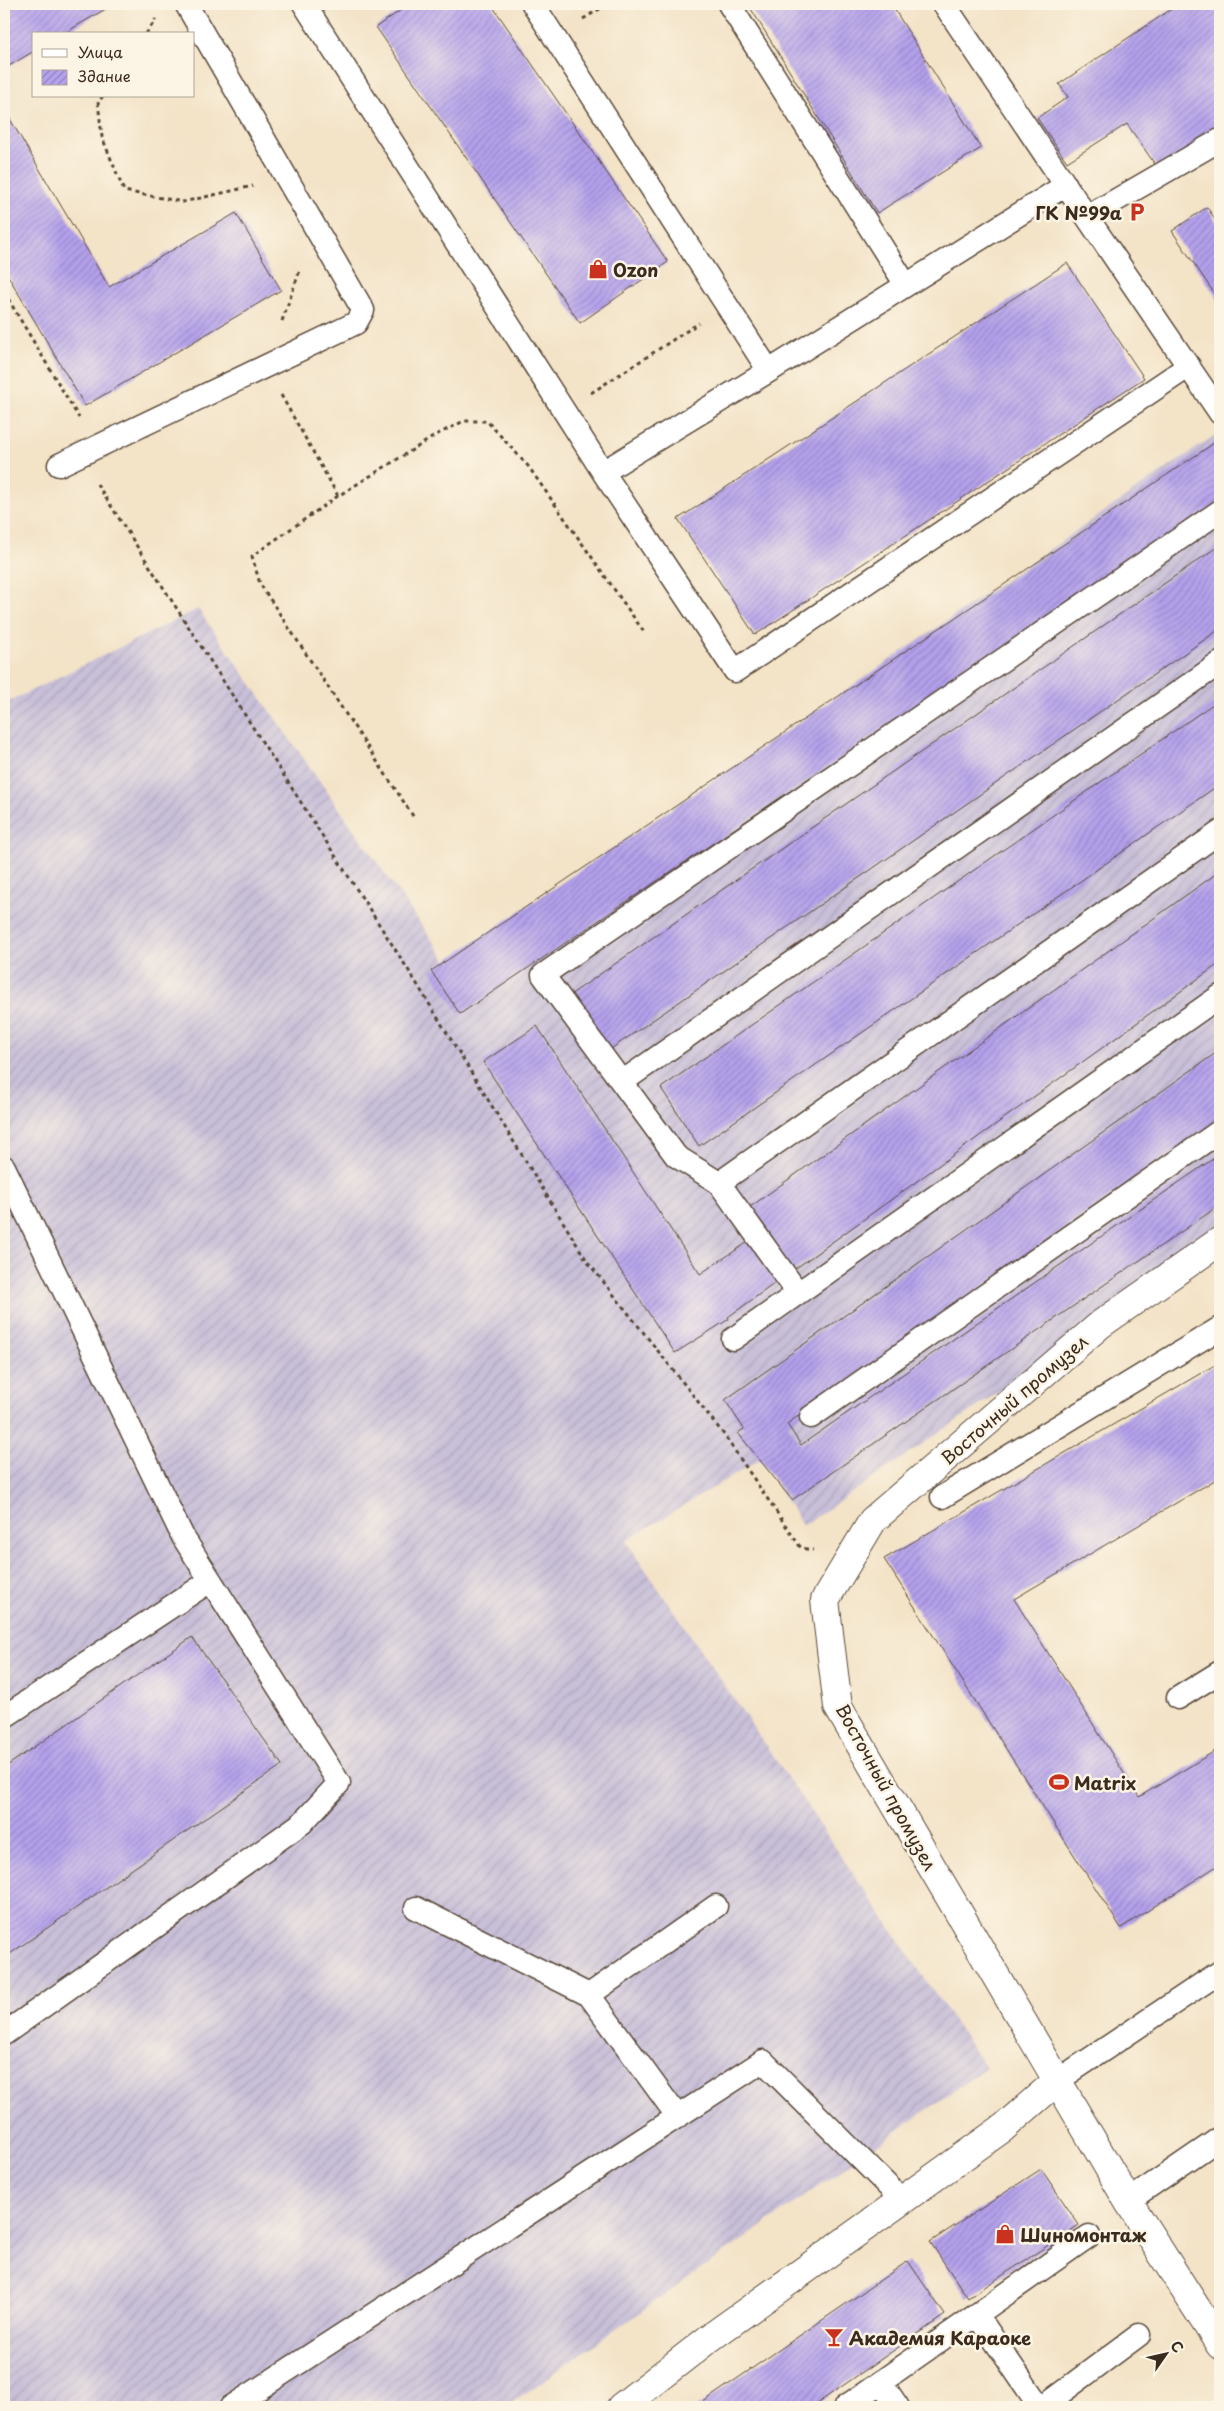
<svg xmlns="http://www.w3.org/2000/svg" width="1224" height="2411" viewBox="0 0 1224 2411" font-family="'Playpen Sans',sans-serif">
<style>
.industrial{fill:url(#industrial-furrows)}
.building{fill:url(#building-hatch)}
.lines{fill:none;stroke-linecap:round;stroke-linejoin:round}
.service-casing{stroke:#574637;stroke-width:25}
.minor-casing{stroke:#574637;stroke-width:30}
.path{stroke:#574637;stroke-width:3;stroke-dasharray:4 4;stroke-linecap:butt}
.service{stroke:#fff;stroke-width:22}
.minor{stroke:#fff;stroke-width:28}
.labels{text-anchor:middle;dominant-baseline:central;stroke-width:5;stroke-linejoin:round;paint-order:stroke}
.poi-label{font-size:18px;font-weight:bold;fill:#3b2a1e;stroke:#fcf5e5;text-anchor:start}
.street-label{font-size:18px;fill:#3b2a1e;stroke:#fcf5e5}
</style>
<defs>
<pattern id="industrial-furrows" width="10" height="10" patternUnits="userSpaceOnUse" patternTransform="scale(1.25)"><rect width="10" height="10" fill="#c8bfd8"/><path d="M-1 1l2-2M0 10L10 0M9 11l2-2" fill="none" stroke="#ada4b9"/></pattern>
<pattern id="building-hatch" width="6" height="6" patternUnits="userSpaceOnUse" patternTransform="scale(1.25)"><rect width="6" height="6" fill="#b4a1ed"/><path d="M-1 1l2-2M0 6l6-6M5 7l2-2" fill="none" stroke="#9483bf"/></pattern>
</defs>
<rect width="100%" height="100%" fill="#fcf5e5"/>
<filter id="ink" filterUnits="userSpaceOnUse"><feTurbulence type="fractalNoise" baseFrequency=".02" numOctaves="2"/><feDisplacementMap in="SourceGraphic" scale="10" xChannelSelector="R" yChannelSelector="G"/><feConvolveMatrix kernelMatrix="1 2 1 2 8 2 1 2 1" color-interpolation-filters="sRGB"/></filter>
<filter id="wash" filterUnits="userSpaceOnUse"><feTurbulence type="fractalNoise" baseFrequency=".0096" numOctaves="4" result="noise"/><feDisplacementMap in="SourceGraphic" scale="20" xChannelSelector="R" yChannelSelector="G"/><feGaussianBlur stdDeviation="1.12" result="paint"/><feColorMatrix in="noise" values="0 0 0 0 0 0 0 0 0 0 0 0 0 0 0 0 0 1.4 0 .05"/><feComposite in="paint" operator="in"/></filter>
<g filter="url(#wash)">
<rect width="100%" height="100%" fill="#f3e3c7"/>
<path class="industrial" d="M1220,432V1240L803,1526L760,1459L626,1541L986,2068L506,2407H4V704L198,609L449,964Z"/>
<g id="blocks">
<path class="building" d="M4,4H114L63,34H34V51L4,69Z
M410,4H491L668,262L580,323L376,27Z
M748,4H891L981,148L877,213Z
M1179,4H1220V132L1159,170L1127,124L1067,162L1037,118L1068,97L1059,84Z
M4,109L109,287L236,213L281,290L85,406L4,269Z
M1207,207L1220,227V302L1172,231Z
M1067,263L1144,378L755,635L678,519Z
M1220,439V501L460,1014L431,971Z
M1220,545V629L608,1051L570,995Z
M1220,699V784L699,1146L661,1088Z
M1220,871V963L728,1317L729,1319L675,1353L483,1062L537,1026L700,1274L766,1230L750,1207Z
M1220,1050V1118L787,1424L801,1445L1220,1154V1205L792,1500L738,1433L744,1429L725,1400Z
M1220,1362V1477L1014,1599L1139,1797L1220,1748V1864L1121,1928L884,1559Z
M192,1637L282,1765L4,1958V1768Z
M1041,2169L1079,2225L968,2298L930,2242Z
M908,2261L945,2315L812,2407H696Z"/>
</g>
</g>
<g filter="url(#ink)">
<use href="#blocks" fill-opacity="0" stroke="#574637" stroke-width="1"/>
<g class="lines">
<defs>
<path id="service" d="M304,4L603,472L735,671L1189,366
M533,4L769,371
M729,4L906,285
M944,4L1087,217L1220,140
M1087,217L1220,413
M59,465L356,323L363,310L186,4
M603,472L769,371L1066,185
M622,1082L1220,663
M4,1167L183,1537L339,1783L302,1823L4,2034
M719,1183L1220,832
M798,1293L719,1183L676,1156L543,975L1220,511
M733,1339L1220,996
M811,1417L1220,1131
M942,1497L1220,1328
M1178,1698L1220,1672
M4,1717L210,1581
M416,1908L589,1995
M1057,2081L1220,1972
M678,2117L589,1995L716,1906
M1128,2201L1220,2138
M977,2315L1040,2407
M881,2382L898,2407
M231,2407L763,2061L901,2199
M845,2407L1089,2236
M1042,2407L1139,2335"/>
<path id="minor" d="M1220,1241L1101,1324L873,1520L825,1600L838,1707L1128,2201L1220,2345
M621,2407L707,2340L1003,2128L1057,2081"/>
</defs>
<use href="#service" class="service-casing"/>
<use href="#minor" class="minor-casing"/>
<path class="path" d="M583,19L608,4
M146,34L156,19
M103,96L98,102L102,137L124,191L183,202L253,186
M4,292L79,418
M282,321L300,270
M591,393L699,323
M281,395L338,496L438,434L464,421H487L528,466L644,632
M97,484L409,971L587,1261L722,1432L801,1548L813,1550
M338,496L252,556L260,584L415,819"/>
<use href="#service" class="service"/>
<use href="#minor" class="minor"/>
</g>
</g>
<defs>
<symbol id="parking-bare" viewBox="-9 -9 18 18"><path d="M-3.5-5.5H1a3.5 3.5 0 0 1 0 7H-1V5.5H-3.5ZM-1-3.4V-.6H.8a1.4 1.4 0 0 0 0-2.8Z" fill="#c8321e" stroke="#fcf5e5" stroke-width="2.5" paint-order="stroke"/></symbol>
<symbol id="shop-bare" viewBox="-9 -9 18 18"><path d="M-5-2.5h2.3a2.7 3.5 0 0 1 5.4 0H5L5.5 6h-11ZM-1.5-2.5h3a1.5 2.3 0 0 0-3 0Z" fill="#c8321e" stroke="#fcf5e5" stroke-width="2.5" paint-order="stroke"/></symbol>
<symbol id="stadium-bare" viewBox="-9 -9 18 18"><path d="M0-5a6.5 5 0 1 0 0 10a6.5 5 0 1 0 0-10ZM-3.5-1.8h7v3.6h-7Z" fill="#c8321e" stroke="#fcf5e5" stroke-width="2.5" paint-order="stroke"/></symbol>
<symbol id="bar-bare" viewBox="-9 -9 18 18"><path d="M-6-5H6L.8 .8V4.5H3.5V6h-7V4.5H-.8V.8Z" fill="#c8321e" stroke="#fcf5e5" stroke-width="2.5" paint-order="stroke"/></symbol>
</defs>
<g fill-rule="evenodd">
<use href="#parking-bare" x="1123" y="198" width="28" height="28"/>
<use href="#shop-bare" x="584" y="255" width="28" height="28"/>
<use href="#stadium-bare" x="1045" y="1768" width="28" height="28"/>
<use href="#shop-bare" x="991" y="2220" width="28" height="28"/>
<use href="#bar-bare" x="820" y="2323" width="28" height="28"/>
</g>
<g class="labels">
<g class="poi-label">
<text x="1122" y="212" text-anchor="end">ГК №99а</text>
<text x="613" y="269">Ozon</text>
<text x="1074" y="1782">Matrix</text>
<text x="1020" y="2234">Шиномонтаж</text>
<text x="849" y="2337">Академия Караоке</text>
</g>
<g class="street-label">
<text transform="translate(1014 1399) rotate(-41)">Восточный промузел</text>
<text transform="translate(887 1787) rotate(61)">Восточный промузел</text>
</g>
</g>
<rect width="1224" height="2411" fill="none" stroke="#fcf5e5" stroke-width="20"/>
<rect x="32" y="32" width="162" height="65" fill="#fcf5e5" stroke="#afa495"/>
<rect x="42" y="49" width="25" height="8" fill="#ffffff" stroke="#afa495"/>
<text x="78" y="58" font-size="15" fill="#3b2a1e">Улица</text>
<rect x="42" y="70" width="25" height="15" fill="url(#building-hatch)" stroke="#afa495"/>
<text x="78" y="82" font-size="15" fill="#3b2a1e">Здание</text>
<g transform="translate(1166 2354) rotate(56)" stroke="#fcf5e5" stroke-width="4" paint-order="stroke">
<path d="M0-4L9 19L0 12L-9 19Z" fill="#3b2a1e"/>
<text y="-8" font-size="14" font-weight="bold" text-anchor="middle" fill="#3b2a1e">С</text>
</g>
</svg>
